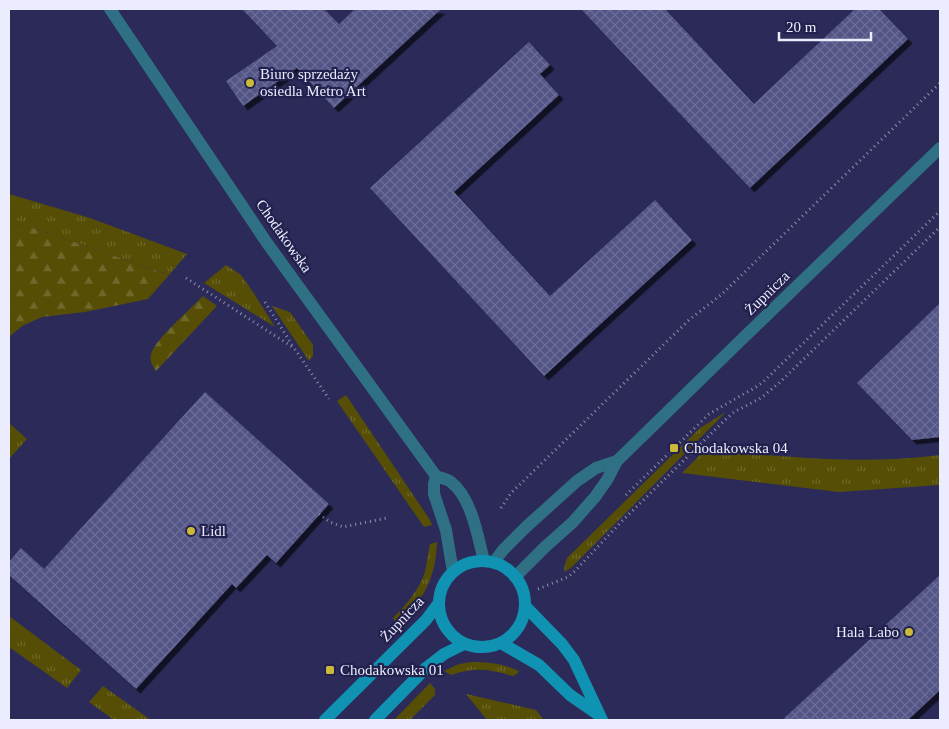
<svg xmlns="http://www.w3.org/2000/svg" width="949" height="729" viewBox="0 0 949 729" font-family="'Times New Roman',serif">
<style>
.grass{fill:url(#grass-tufts)}
.forest{fill:url(#forest-firs)}
.building{fill:url(#building-cross-hatch);filter:url(#shadow)}
.lines{fill:none;stroke-linecap:round;stroke-linejoin:round}
.path{stroke:#8f90af;stroke-width:3;stroke-dasharray:1 4;stroke-linecap:butt}
.street{stroke:#2f7084;stroke-width:12}
.secondary{stroke:#1092b3;stroke-width:12}
.poi-dot{fill:#cbba39;stroke:#22204d;stroke-width:2}
.labels{text-anchor:middle;dominant-baseline:central;stroke-width:4.5;stroke-linejoin:round;paint-order:stroke}
.poi-label{font-size:15px;fill:#ebedff;stroke:#22204d;text-anchor:start}
.street-label{font-size:15px;fill:#ebedff;stroke:#22204d}
</style>
<defs>
<pattern id="grass-tufts" width="24" height="20" patternUnits="userSpaceOnUse" patternTransform="scale(1.25)"><rect width="24" height="20" fill="#564e05"/><path d="M3 7l-1-3M5 7V3M7 7l1-3M15 17l-1-3M17 17v-4M19 17l1-3" fill="none" stroke="#6e682a"/></pattern>
<pattern id="forest-firs" width="22" height="20" patternUnits="userSpaceOnUse" patternTransform="scale(1.25)"><rect width="22" height="20" fill="#564e05"/><path d="M5 1l3.5 6h-7zM16 11l3.5 6h-7z" fill="#6e682a"/></pattern>
<pattern id="building-cross-hatch" width="8" height="8" patternUnits="userSpaceOnUse" patternTransform="scale(1.25)"><rect width="8" height="8" fill="#535486"/><path d="M0 0l8 8M0 8l8-8" fill="none" stroke="#6c6d98"/></pattern>
<filter id="shadow"><feDropShadow dx="4.5" dy="4.5" stdDeviation="0" flood-color="#0009"/></filter>
</defs>
<rect width="100%" height="100%" fill="#2b2a58"/>
<path class="grass" d="M9,194L90,218L187,254L169,275L37,229L9,224Z
M226,265L241,275L253,292L275,327L204,283Z
M272,306L290,312L313,345V356L309,361Z
M346,395L430,520L432,525L424,527L337,401Z
M726,412L573,566L565,572L564,567L567,558L700,428Z
M9,423L27,439L9,459Z
M710,445C737,454 766,455 794,457C843,461 892,461 940,455V485L839,492L682,473Z
M437,542C436,578 423,601 397,625L393,618C406,605 419,590 425,572C427,563 428,553 430,544Z
M9,616L81,670L67,688L9,647Z
M472,662C489,662 504,664 519,671L517,674L513,676C488,669 475,667 451,675L444,671L459,664Z
M430,683L435,689V695L410,720H394Z
M103,686L151,720H114L89,702Z
M466,694L536,710L544,720H487Z"/>
<path class="forest" d="M9,224L37,229L169,275L148,299L85,312L42,317L22,326L9,337Z
M203,296L217,306L156,371C153,366 149,361 151,354C156,338 191,309 203,296Z"/>
<path class="building" d="M242,9H324L339,24L355,9H441L334,108L297,68L243,106L226,81L277,46Z
M581,9H665L754,104L855,9H879L908,39L750,188Z
M529,42L550,65L540,74L559,95L454,192L550,296L655,200L692,240L544,376L370,188Z
M940,303V437L912,440L857,383Z
M205,392L329,504L276,563L267,555L236,588L232,584L136,689L9,575V562L21,548L44,569Z
M940,575V690L908,720H782Z"/>
<g class="lines">
<path class="path" d="M186,278L294,348L329,399
M265,302L292,345
M626,495L709,414L756,387L763,382L940,211
M501,508L511,493L689,320L722,294L940,83
M319,514L330,522L343,527L387,518
M538,589L568,577L575,571L622,521L726,419L734,412L761,398L779,383L940,227"/>
<path class="street" d="M110,9L267,243L436,476C441,478 447,479 451,482C472,498 478,538 484,561
M436,476L434,484V494L446,530L453,572
M494,562L503,550L526,527L577,481L596,468L617,461
M515,577L545,547L573,522L595,497L607,480L617,461L738,343L940,148"/>
<path class="secondary" d="M439 604a43 43 0 1 1 86 0a43 43 0 1 1-86 0Z
M525,606L562,644L574,660L602,720
M501,643L539,665L570,695L599,715
M325,720L426,620L438,604
M375,720L426,668L444,654L464,644"/>
</g>
<g class="poi-dot">
<circle cx="250" cy="83" r="5"/>
<rect x="669" y="443" width="10" height="10" rx="2.5"/>
<circle cx="191" cy="531" r="5"/>
<circle cx="909" cy="632" r="5"/>
<rect x="325" y="665" width="10" height="10" rx="2.5"/>
</g>
<g class="labels">
<g class="poi-label">
<text x="260" y="74">Biuro sprzedaży<tspan x="260" dy="17">osiedla Metro Art</tspan></text>
<text x="684" y="448">Chodakowska 04</text>
<text x="201" y="531">Lidl</text>
<text x="899" y="632" text-anchor="end">Hala Labo</text>
<text x="340" y="670">Chodakowska 01</text>
</g>
<g class="street-label">
<text transform="translate(284 236) rotate(55)">Chodakowska</text>
<text transform="translate(767 293) rotate(-44)">Żupnicza</text>
<text transform="translate(402 619) rotate(-47)">Żupnicza</text>
</g>
</g>
<rect width="949" height="729" fill="none" stroke="#ebedff" stroke-width="20"/>
<path d="M779 32v8h92v-8" fill="none" stroke="#ebedff" stroke-width="2.5"/>
<text x="786" y="32" font-size="15" fill="#ebedff" stroke="#22204d" stroke-width="4" paint-order="stroke">20 m</text>
</svg>
